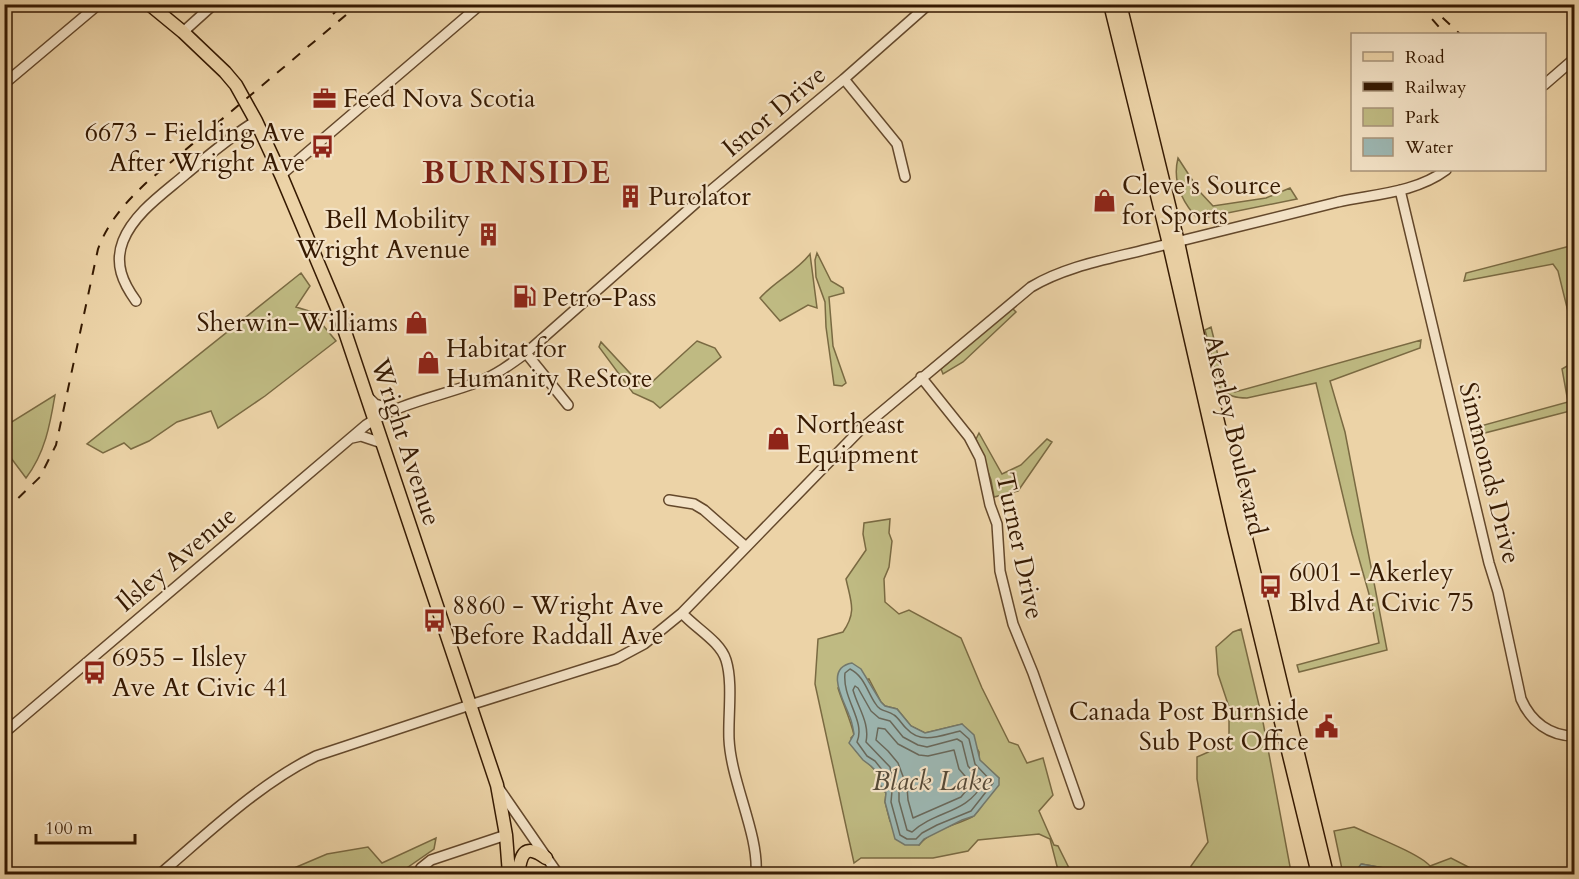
<svg xmlns="http://www.w3.org/2000/svg" width="1579" height="879" viewBox="0 0 1579 879" font-family="Cardo,serif">
<style>
.green{fill:#bfba82;stroke:#7a6a42;stroke-width:1.5;fill-rule:evenodd}
.water{fill:#9cb6b1;stroke:#73786b;stroke-width:1.5}
.lines{fill:none;stroke-linecap:round;stroke-linejoin:round}
.shore{stroke:#69685a;stroke-width:1.5}
.minor-casing{stroke:#64482b;stroke-width:12}
.major-casing{stroke:#361a02;stroke-width:15}
.minor{stroke:#f3e2c6;stroke-width:9}
.major{stroke:#ecd3a7;stroke-width:12}
.rail{stroke:#361a02;stroke-width:2;stroke-dasharray:10 10;stroke-linecap:butt}
.labels{text-anchor:middle;dominant-baseline:central;stroke-width:4.5;stroke-linejoin:round;paint-order:stroke}
.poi-label{font-size:26px;fill:#361a02;stroke:#f3e2c6;text-anchor:start}
.street-label{font-size:26px;fill:#361a02;stroke:#f3e2c6}
.water-label{font-size:27px;font-style:italic;fill:#554937;stroke:#f3e2c6}
.district-label{font-size:32px;font-weight:bold;letter-spacing:1.5px;fill:#7a1f14;stroke:#f3e2c6}
</style>
<rect width="100%" height="100%" fill="#ecd3a7"/>
<filter id="stains"><feTurbulence type="fractalNoise" baseFrequency=".00333" numOctaves="4"/><feColorMatrix values="0 0 0 0 .2 0 0 0 0 .09 0 0 0 0 .02 0 0 0 .5 -.17"/></filter>
<radialGradient id="worn" r=".72"><stop offset=".6" stop-color="#630" stop-opacity="0"/><stop offset="1" stop-color="#630" stop-opacity=".3"/></radialGradient>
<path class="green" d="M1178,158L1200,192L1213,206L1266,198L1290,188L1297,199L1198,219C1182,202 1172,182 1178,158Z
M1574,245V336L1558,271L1553,264L1464,281L1466,273Z
M817,253L831,281L843,288L844,293L829,297L833,346L846,383L842,386L834,385L826,327L825,302L816,277L815,260Z
M810,254L817,308L808,305L780,321L760,298C775,281 796,272 810,254Z
M301,273L310,286L296,307L312,312L336,341L265,396L218,428L211,411L177,422L149,441L131,449L124,443L103,453L87,444Z
M1012,308L1016,312L963,362L943,374L941,369Z
M1211,327L1226,388L1235,392L1421,340L1420,348L1330,381L1345,432L1387,650L1299,672L1297,665L1379,643L1371,601L1352,534L1316,383L1247,398C1235,398 1229,396 1220,388L1205,330Z
M697,341L715,348L721,357L660,408L653,402L633,393L599,347L601,342L642,386L653,381Z
M1574,362V410L1477,435V427L1568,402L1562,369Z
M55,395C50,425 45,453 26,478L5,450V421L7,425Z
M979,433L1002,474L1021,465L1047,439L1052,442L1018,491L994,497L991,480L976,439Z
M890,519L889,533L892,541L889,567L884,579L885,602L899,614L909,610L961,638L982,688L1009,742L1018,745L1027,763L1043,758L1053,795L1039,811L1054,845L1058,846L1072,874H1059L1050,839L1039,834L978,840L968,851L933,858H861L854,863L815,684L818,639L843,632C857,612 851,602 846,579L866,550L863,534L864,523ZM869,679L881,702L885,706L897,709L911,726L925,733L962,724L979,752V760L999,778C993,787 980,813 972,817C954,826 932,829 919,845L890,821L885,802L886,793L878,782V773L856,751L851,738L854,735C850,718 843,704 838,688Z
M1241,629L1263,722L1291,872L1293,874H1189L1191,866L1208,842L1197,779V757L1229,743V707L1218,674L1216,647L1233,632Z
M1354,827C1371,835 1420,854 1430,866L1451,858L1482,874H1406V872L1362,864L1354,874H1343L1334,831Z
M436,838L434,849L398,874H280L327,854L368,847L382,863Z"/>
<path class="water" d="M852,663L861,669L881,702L885,706L897,709L911,726L925,733L962,724L974,735L980,760L999,778V785L974,816L962,820L924,839L919,845H905L895,839L885,802L886,793L878,782V773L871,766L863,760L849,743L854,734C853,728 852,721 849,715C844,701 824,668 852,663Z
M1361,864L1407,872L1406,874H1354Z"/>
<g class="lines">
<path class="shore" d="M850,669C864,676 867,691 875,703C880,712 887,710 894,715C899,718 902,725 907,729C921,745 942,735 960,731L969,739L975,764L993,783L971,811L937,825L922,833L916,839H907L900,835L891,802L892,791L884,780L883,771L875,761L867,756L857,742C866,721 842,699 845,673Z
M855,686L858,688L871,711L879,718L890,721L903,737L918,745L927,747L957,739L962,742L968,766L983,783C967,814 936,810 912,832L907,830L899,801V789L892,777L890,767L866,742C870,723 858,708 853,690Z
M878,728L885,729L898,744L919,755L928,756L954,750L959,769L970,782V786L961,797L913,818L908,800L907,787L898,763L888,751L876,740Z"/>
<defs>
<path id="minor" d="M183,32L214,4
M844,79L897,144L905,177
M4,84L99,4
M1544,85L1574,59
M281,175L481,4
M1400,190L1489,563L1498,592L1521,699C1531,722 1550,736 1574,736
M136,301C123,283 114,264 123,241C134,213 164,193 186,174C209,155 231,136 256,121
M526,353L568,405
M921,377L969,437L980,458L990,505L997,524L1000,571L1013,624L1033,673L1079,804
M368,397L375,404L396,410
M352,438L361,436L382,443
M669,500L694,504L704,510L746,547
M682,613C695,628 720,641 726,660C733,682 728,715 729,739C731,782 759,834 756,874
M4,733L366,425C398,403 442,396 478,382C496,375 511,364 526,353L697,202L844,79L929,4
M500,790L558,874
M160,874C207,834 260,783 316,756L470,705L616,659L644,644L682,613L860,430L1031,287C1066,266 1109,259 1148,249C1211,234 1275,217 1338,202C1374,194 1415,193 1446,170
M418,874L421,868L431,860L506,835"/>
<path id="major" d="M149,4L183,32L225,72L236,85L256,121L281,175L337,308L497,785L506,835L509,874
M1110,4L1169,244L1234,529L1318,874
M1120,4L1178,242L1204,364L1327,874
M518,874C521,853 525,843 546,858"/>
</defs>
<use href="#minor" class="minor-casing"/>
<use href="#major" class="major-casing"/>
<use href="#minor" class="minor"/>
<use href="#major" class="major"/>
<path class="rail" d="M1419,4L1445,34
M1428,4L1460,34
M364,11L371,4
M333,14L345,4
M4,512L40,477L56,445L98,249C108,222 125,203 146,183L359,4"/>
</g>
<defs>
<symbol id="office-bare" viewBox="-9 -9 18 18"><path d="M-6-3h4V-5.5h4V-3h4V5H-6ZM-1-4.5V-3h2v-1.5ZM-6 0V1H6V0Z" fill="#8f2418" stroke="#f3e2c6" stroke-width="2.5" paint-order="stroke"/></symbol>
<symbol id="bus-bare" viewBox="-9 -9 18 18"><path d="M-5-6H5V4H4V6H2V4H-2V6H-4V4H-5ZM-3.5-4V0h7V-4ZM-3.5 1.2v1.5H-2V1.2ZM2 1.2v1.5H3.5V1.2Z" fill="#8f2418" stroke="#f3e2c6" stroke-width="2.5" paint-order="stroke"/></symbol>
<symbol id="building-bare" viewBox="-9 -9 18 18"><path d="M-4-6H4V6H1V3H-1V6H-4ZM-2.5-4.3h1.7v1.8h-1.7ZM.8-4.3h1.7v1.8H.8ZM-2.5-1h1.7V.8h-1.7ZM.8-1h1.7V.8H.8Z" fill="#8f2418" stroke="#f3e2c6" stroke-width="2.5" paint-order="stroke"/></symbol>
<symbol id="shop-bare" viewBox="-9 -9 18 18"><path d="M-5-2.5h2.3a2.7 3.5 0 0 1 5.4 0H5L5.5 6h-11ZM-1.5-2.5h3a1.5 2.3 0 0 0-3 0Z" fill="#8f2418" stroke="#f3e2c6" stroke-width="2.5" paint-order="stroke"/></symbol>
<symbol id="fuel-bare" viewBox="-9 -9 18 18"><path d="M-5.5-6h7V0h2V4h1.3V-2.5L3-4.5l.8-.8L6-3V5H2.5V1h-1V6h-7ZM-4.2-4.7v3.2H.2V-4.7Z" fill="#8f2418" stroke="#f3e2c6" stroke-width="2.5" paint-order="stroke"/></symbol>
<symbol id="civic-bare" viewBox="-9 -9 18 18"><path d="M-.6-6.5H3V-4.5H.6V-3L4-1V1h2V6H-6V1h2V-1L-.6-3ZM-1.2 2.5V6h2.4V2.5Z" fill="#8f2418" stroke="#f3e2c6" stroke-width="2.5" paint-order="stroke"/></symbol>
</defs>
<g fill-rule="evenodd">
<use href="#office-bare" x="308" y="82" width="33" height="33"/>
<use href="#bus-bare" x="306" y="130" width="33" height="33"/>
<use href="#building-bare" x="614" y="180" width="33" height="33"/>
<use href="#shop-bare" x="1088" y="184" width="33" height="33"/>
<use href="#building-bare" x="472" y="218" width="33" height="33"/>
<use href="#fuel-bare" x="508" y="280" width="33" height="33"/>
<use href="#shop-bare" x="400" y="306" width="33" height="33"/>
<use href="#shop-bare" x="412" y="346" width="33" height="33"/>
<use href="#shop-bare" x="762" y="422" width="33" height="33"/>
<use href="#bus-bare" x="1254" y="570" width="33" height="33"/>
<use href="#bus-bare" x="418" y="604" width="33" height="33"/>
<use href="#bus-bare" x="78" y="656" width="33" height="33"/>
<use href="#civic-bare" x="1310" y="710" width="33" height="33"/>
</g>
<g class="labels">
<g class="poi-label">
<text x="343" y="98">Feed Nova Scotia</text>
<text x="305" y="132" text-anchor="end">6673 - Fielding Ave<tspan x="305" dy="30">After Wright Ave</tspan></text>
<text x="1122" y="185">Cleve's Source<tspan x="1122" dy="30">for Sports</tspan></text>
<text x="648" y="196">Purolator</text>
<text x="470" y="219" text-anchor="end">Bell Mobility<tspan x="470" dy="30">Wright Avenue</tspan></text>
<text x="542" y="297">Petro-Pass</text>
<text x="398" y="322" text-anchor="end">Sherwin-Williams</text>
<text x="446" y="348">Habitat for<tspan x="446" dy="30">Humanity ReStore</tspan></text>
<text x="796" y="424">Northeast<tspan x="796" dy="30">Equipment</tspan></text>
<text x="1289" y="572">6001 - Akerley<tspan x="1289" dy="30">Blvd At Civic 75</tspan></text>
<text x="452" y="605">8860 - Wright Ave<tspan x="452" dy="30">Before Raddall Ave</tspan></text>
<text x="112" y="657">6955 - Ilsley<tspan x="112" dy="30">Ave At Civic 41</tspan></text>
<text x="1309" y="711" text-anchor="end">Canada Post Burnside<tspan x="1309" dy="30">Sub Post Office</tspan></text>
</g>
<g class="street-label">
<text transform="translate(774 111) rotate(-40)">Isnor Drive</text>
<text transform="translate(1235 435) rotate(77)">Akerley Boulevard</text>
<text transform="translate(406 442) rotate(72)">Wright Avenue</text>
<text transform="translate(1490 473) rotate(76)">Simmonds Drive</text>
<text transform="translate(1020 546) rotate(78)">Turner Drive</text>
<text transform="translate(176 559) rotate(-40)">Ilsley Avenue</text>
</g>
<g class="water-label">
<text x="932" y="781">Black Lake</text>
</g>
<g class="district-label">
<text x="517" y="173">BURNSIDE</text>
</g>
</g>
<rect width="1579" height="879" fill="none" stroke="#ecd3a7" stroke-width="24"/>
<rect x="6" y="6" width="1567" height="867" fill="none" stroke="#361a02" stroke-width="3"/>
<rect x="12" y="12" width="1555" height="855" fill="none" stroke="#361a02" stroke-width="1.5"/>
<rect x="1351" y="33" width="195" height="138" fill="#f3e2c6" stroke="#a79278" stroke-width="1.5"/>
<rect x="1363" y="52" width="30" height="9" fill="#ecd3a7" stroke="#a79278" stroke-width="1.5"/>
<text x="1405" y="63" font-size="18" fill="#361a02">Road</text>
<rect x="1363" y="82" width="30" height="9" fill="#361a02" stroke="#a79278" stroke-width="1.5"/>
<text x="1405" y="93" font-size="18" fill="#361a02">Railway</text>
<rect x="1363" y="108" width="30" height="18" fill="#bfba82" stroke="#a79278" stroke-width="1.5"/>
<text x="1405" y="123" font-size="18" fill="#361a02">Park</text>
<rect x="1363" y="138" width="30" height="18" fill="#9cb6b1" stroke="#a79278" stroke-width="1.5"/>
<text x="1405" y="153" font-size="18" fill="#361a02">Water</text>
<path d="M36 834v9h99v-9" fill="none" stroke="#361a02" stroke-width="3"/>
<text x="45" y="834" font-size="18" fill="#361a02" stroke="#f3e2c6" stroke-width="4.5" paint-order="stroke">100 m</text>
<rect width="100%" height="100%" filter="url(#stains)"/>
<rect width="100%" height="100%" fill="url(#worn)"/>
</svg>
